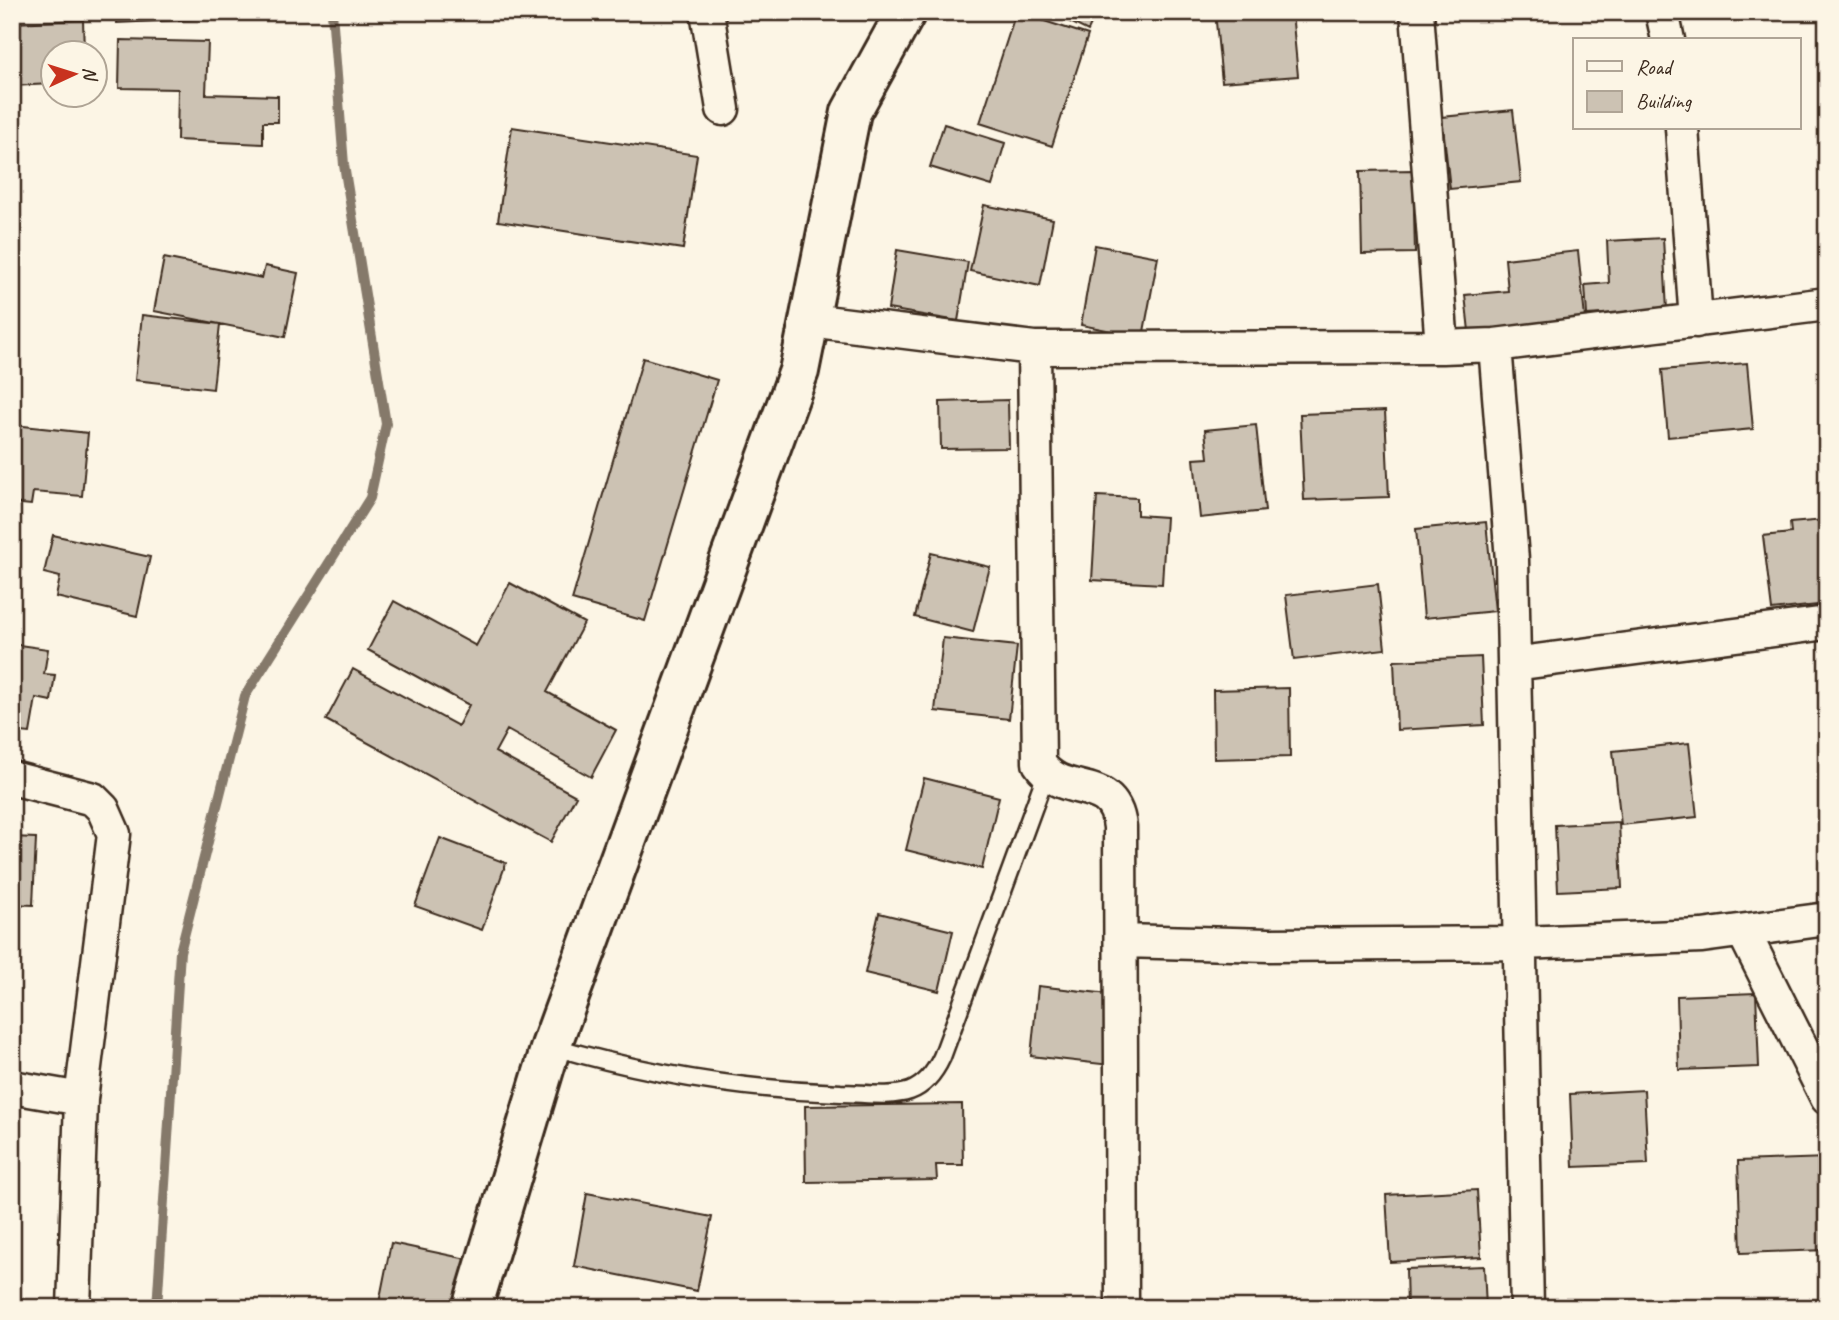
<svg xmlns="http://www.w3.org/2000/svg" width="1839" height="1320" viewBox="0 0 1839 1320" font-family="Caveat,sans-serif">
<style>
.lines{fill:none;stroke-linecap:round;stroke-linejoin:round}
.stream{stroke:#85796b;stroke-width:10}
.building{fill:#ccc2b3;stroke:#3b2a1e;stroke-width:2}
.lane-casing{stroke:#3b2a1e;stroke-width:21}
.street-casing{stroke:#3b2a1e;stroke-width:37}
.secondary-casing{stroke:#3b2a1e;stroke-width:44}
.lane{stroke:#fcf5e5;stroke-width:16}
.street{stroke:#fcf5e5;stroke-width:32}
.secondary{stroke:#fcf5e5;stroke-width:38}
</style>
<rect width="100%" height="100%" fill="#fcf5e5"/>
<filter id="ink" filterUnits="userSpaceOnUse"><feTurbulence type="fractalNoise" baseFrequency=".0143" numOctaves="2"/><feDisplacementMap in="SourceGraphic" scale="14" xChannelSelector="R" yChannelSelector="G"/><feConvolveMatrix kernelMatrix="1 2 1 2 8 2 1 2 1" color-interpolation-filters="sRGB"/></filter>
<g filter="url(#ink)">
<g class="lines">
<path class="stream" d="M157,1308L180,952L245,696L370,498L386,424L344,165L332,12"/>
</g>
<path class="building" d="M117,12H198L199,19L117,23Z
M1016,12L1088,35L1052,146L980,123Z
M1050,12H1097L1088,31Z
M1215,12H1292L1298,76L1222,82Z
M83,20L84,52H52V84L12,86V23Z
M120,40L208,42L206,94L278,96V122H263V144L177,140L178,89L119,88Z
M1513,110L1521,182L1450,189L1442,117Z
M944,124L1005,143L992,186L930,167Z
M512,127L697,155L683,249L498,221Z
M1413,170L1415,253L1362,254L1360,171Z
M984,205L1053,219L1040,286L970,271Z
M1663,238L1667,310L1587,315L1585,285L1609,283L1607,241Z
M1095,245L1158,257L1143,337L1081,325Z
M897,250L968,262L958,321L888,309Z
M1578,251L1585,318L1469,331L1465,295L1508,291L1505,259Z
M164,258L262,278L265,266L298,273L285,337L154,311Z
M142,315L220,324L213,389L135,380Z
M643,358L717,380L645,621L572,600Z
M1747,363L1753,429L1668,437L1662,370Z
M1008,400L1009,448L941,449L940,402Z
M1385,411L1389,497L1304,500L1300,414Z
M14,425L88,433L82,496L33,492L31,505L12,503Z
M1256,425L1265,511L1200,518L1194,459L1208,458L1205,430Z
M1097,496L1137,498V515L1166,517L1162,584L1092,580Z
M1825,520L1827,604L1772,610L1763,536L1791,533L1790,523Z
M1486,522L1495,611L1424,618L1416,529Z
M53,535L150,557L137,616L56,597L60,577L44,573Z
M931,553L990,567L973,632L915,617Z
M510,583L584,623L547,692L616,730L591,777L507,730L495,752L576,796L551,842L326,720L353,669L458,726L469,705L368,650L394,601L476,646Z
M1378,584L1385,649L1294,660L1286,595Z
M943,638L1017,646L1009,719L935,711Z
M12,644L48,649L44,674L55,675L51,701L36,698L30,733L12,731Z
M1481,657L1484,725L1397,730L1394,661Z
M1289,688L1290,757L1214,759L1213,690Z
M1689,743L1697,817L1621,825L1613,751Z
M924,778L999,797L982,869L906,850Z
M1619,822L1622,888L1558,891L1555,825Z
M12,837L36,838L33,905L12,904Z
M440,838L506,863L482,930L415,906Z
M879,913L953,931L939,991L865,973Z
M1038,986L1117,995L1110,1065L1031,1056Z
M1756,993L1759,1067L1679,1070L1677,996Z
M1644,1090L1648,1164L1573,1167L1570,1094Z
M962,1104L963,1165H936L937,1180L806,1182L805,1106Z
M1827,1158V1250L1741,1253L1738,1161Z
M1477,1190L1481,1257L1390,1262L1386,1195Z
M587,1193L712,1217L697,1291L574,1266Z
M391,1243L467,1259L457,1308H378Z
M1484,1266L1486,1308H1407L1406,1269Z"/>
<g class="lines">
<defs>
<path id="lane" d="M551,1046C647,1074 741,1090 841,1093C863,1093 889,1098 910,1091C926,1085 935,1072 942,1057L1046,774"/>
<path id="street" d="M707,12L723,109
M1417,12L1442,347
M1662,12L1668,40
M1682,128L1696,321
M809,320L1034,348L1442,347L1495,345L1827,304
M1495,345L1512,560L1527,1308
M1034,348L1039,763C1063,801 1114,772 1120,827L1122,1308
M1514,664L1827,623
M12,778L93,799L103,809L114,834L81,1099L74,1308
M1743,931L1827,1098
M1123,941L1269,945L1521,943L1702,936L1827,919
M12,1087L81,1099"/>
<path id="secondary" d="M472,1308L551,1046L799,371L851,112L906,12"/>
</defs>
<use href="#lane" class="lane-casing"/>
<use href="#street" class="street-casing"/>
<use href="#secondary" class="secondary-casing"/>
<use href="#lane" class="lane"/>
<use href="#street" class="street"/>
<use href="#secondary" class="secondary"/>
</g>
</g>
<rect width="1839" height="1320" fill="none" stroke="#fcf5e5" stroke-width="42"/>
<rect x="21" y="21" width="1797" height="1278" fill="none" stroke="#3b2a1e" stroke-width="2.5" filter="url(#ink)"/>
<rect x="1573" y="38" width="228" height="91" fill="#fcf5e5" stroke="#afa495" stroke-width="2"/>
<rect x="1587" y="61" width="35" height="10" fill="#fcf5e5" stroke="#afa495" stroke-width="2"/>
<text x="1636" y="74" font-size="21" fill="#3b2a1e">Road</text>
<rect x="1587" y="91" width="35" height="21" fill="#ccc2b3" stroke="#afa495" stroke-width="2"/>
<text x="1636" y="108" font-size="21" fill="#3b2a1e">Building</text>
<g transform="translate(74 74) rotate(86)"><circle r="33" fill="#fcf5e5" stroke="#afa495" stroke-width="2"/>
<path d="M0-5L12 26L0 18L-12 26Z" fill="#c8321e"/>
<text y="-10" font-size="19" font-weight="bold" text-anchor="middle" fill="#3b2a1e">N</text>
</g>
</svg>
